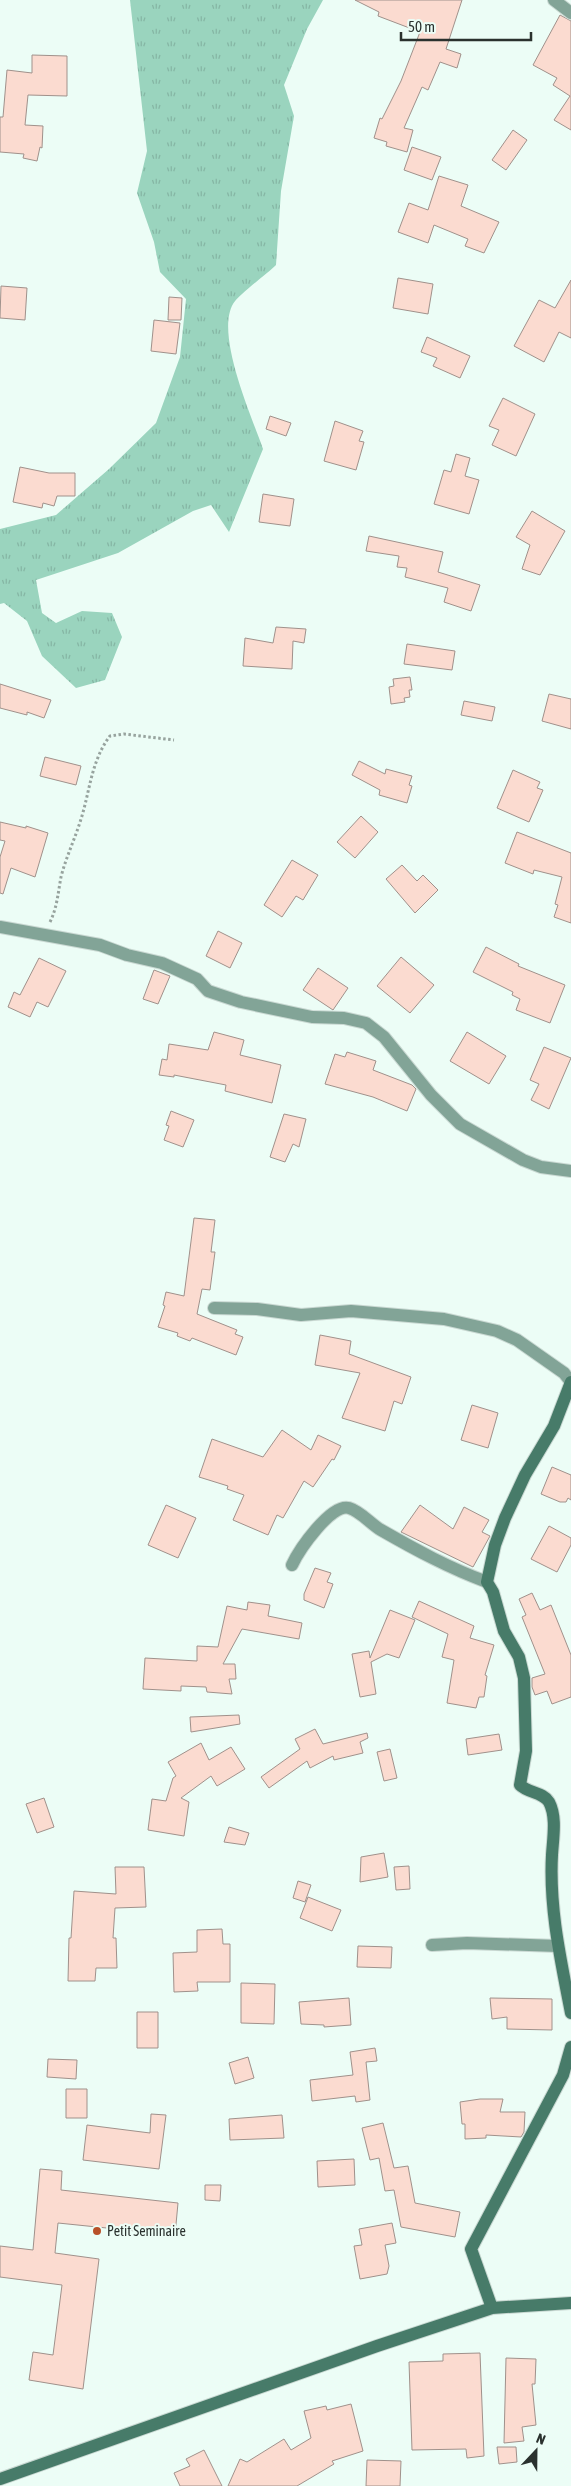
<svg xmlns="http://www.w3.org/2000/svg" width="571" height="2486" viewBox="0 0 571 2486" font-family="'Asap Condensed',sans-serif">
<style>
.grass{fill:url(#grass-tufts)}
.building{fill:#fbdbd0;stroke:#a0918b}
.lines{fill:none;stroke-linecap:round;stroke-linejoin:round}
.street-casing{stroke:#c9d8d2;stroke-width:14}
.secondary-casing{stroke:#c9d8d2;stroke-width:14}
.path{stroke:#97a39e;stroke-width:3;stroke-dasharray:2.5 2.5;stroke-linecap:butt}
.street{stroke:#82a497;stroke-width:12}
.secondary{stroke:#477b69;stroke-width:12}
.poi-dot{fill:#b85129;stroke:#ecfdf6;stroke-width:2}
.labels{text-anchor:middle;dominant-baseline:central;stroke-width:4;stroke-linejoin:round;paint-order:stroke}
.poi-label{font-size:14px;fill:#2a312e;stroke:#ecfdf6;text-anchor:start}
</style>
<defs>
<pattern id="grass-tufts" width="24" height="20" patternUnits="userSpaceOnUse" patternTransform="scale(1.25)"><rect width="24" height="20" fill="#9ad4be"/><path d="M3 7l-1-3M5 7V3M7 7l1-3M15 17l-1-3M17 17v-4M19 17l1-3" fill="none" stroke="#85b6a4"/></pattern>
</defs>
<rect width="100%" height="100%" fill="#ecfdf6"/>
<path class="grass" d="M130,0H323L307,29L284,85L294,116L281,191L276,265C267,274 238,295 233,304C215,335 252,417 263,449L229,532L211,505L193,511L118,553L36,580L42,613L56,623L82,611L112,613L122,637L105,680L76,688L42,656L27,621L4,603L0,604V529L56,515L109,469L156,423L180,357L186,299L160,272L154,242L137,193L147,151Z"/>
<path class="building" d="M355,0H462L446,49L461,54L457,68L440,62L428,90L422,87L404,128L413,130L407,152L386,146L387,142L374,138L380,118L382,119L401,81L420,32L378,16L379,12Z
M560,15L571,21V130L554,120L570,96L553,85L557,78L533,65Z
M32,55L67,56V96L28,95L25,125L43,126L42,148L40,147L37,161L23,158L24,154L0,152V117H3L7,70L32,73Z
M513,130L527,140L506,170L492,160Z
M412,147L441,157L432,180L404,170Z
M439,176L468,185L461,206L499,222L484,253L465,246L468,239L434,225L428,243L398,232L409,203L428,210Z
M398,278L433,284L428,314L393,308Z
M571,280V338L559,332L544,362L514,346L539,300L555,308Z
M1,286L27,288L25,320L0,318Z
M169,297L182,298L181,320H168Z
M154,320L180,323L176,354L151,351Z
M427,337L470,356L460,378L433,366L437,358L421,352Z
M503,398L535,414L516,456L492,445L499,430L489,426Z
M270,416L291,423L286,436L266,429Z
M335,421L363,431L359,441L364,442L356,470L324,461Z
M456,454L470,458L465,476L479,480L469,514L434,504L444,470L451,472Z
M20,467L49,473H75V496H57L54,506L43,503L42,508L13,502Z
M263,494L294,499L290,526L259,522Z
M532,511L565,531L540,575L522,569L530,545L516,537Z
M369,536L443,552L438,572L480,585L471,611L444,602L448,588L405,577L407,568L397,567L399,556L366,551Z
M276,627L306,629L304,643L293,641L292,669L243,666L245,638L273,643Z
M407,644L455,651L452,670L404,664Z
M410,677L412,690H409L410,697L404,698L405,702L391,704L389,687L394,686L393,679Z
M0,684L51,700L44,718L27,712V715L0,708Z
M549,694L571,699V729L542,721Z
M464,701L495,707L492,721L461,715Z
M45,757L81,766L76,785L40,776Z
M359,761L385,774L386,769L412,776L409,785L412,786L407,803L379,795L380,790L352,775Z
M513,770L540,782L537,788L543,790L529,822L497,808Z
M361,816L378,832L355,858L337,842Z
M0,822L26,828V826L48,833L35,877L11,868L3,894L0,893V857L5,841L0,840Z
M517,832L571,853V923L554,917L558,905L555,904L562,877L534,870L533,874L505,863Z
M292,860L318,875L303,900L296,896L282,917L264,905Z
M402,865L417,881L423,875L438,890L415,913L386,879Z
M218,931L242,943L230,968L206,956Z
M486,947L519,964L518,966L565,985L550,1023L516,1010L520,999L512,995L513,992L473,972Z
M401,957L434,985L410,1013L377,986Z
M39,958L66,971L48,1007L37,1002L30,1017L8,1007L14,992L20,995Z
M318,968L348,988L333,1010L303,990Z
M154,970L170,976L158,1004L143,999Z
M214,1032L244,1040L240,1055L281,1065L272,1103L225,1091L226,1085L174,1075V1077L159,1075L162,1059L167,1060L169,1044L208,1050Z
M467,1032L506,1056L489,1084L450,1061Z
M544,1047L571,1058L549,1109L531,1100L539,1084L530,1080Z
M347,1052L376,1061L373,1070L412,1085L416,1089L407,1111L373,1097L325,1084L335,1054L345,1057Z
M171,1111L194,1120L183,1147L164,1140L169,1126L166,1125Z
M284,1114L306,1119L299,1147L293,1144L285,1162L270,1157Z
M194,1218L215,1220L211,1252H215L210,1290L202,1289L197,1314L237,1330L235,1334L243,1337L236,1355L192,1338L190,1341L177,1336L178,1333L158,1327L165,1306L163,1305L166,1292L184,1296Z
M320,1335L351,1341L349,1354L411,1377L402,1404L394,1401L385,1431L342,1418L360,1373L315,1365Z
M472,1405L498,1413L488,1448L461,1440Z
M282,1430L311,1450L318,1435L341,1446L334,1460L332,1459L313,1487L304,1481L283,1518L277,1515L268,1535L233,1520L244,1495L227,1489L228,1486L199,1477L212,1439L263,1457Z
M552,1467L571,1475V1500L568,1498L566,1502H560L541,1494Z
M166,1505L196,1518L178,1558L148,1545Z
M420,1505L453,1529L464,1507L489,1520L482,1532L490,1536L473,1567L401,1532Z
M549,1526L571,1538V1545L557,1572L531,1559Z
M315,1568L331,1573L327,1582L333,1584L324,1608L304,1600V1594Z
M532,1593L540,1610L551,1605L571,1655V1697L552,1704L547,1691L535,1695L532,1687V1678L545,1674L522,1617L526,1615L519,1599Z
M419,1601L474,1626L470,1638L494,1645L485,1675L487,1676L484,1697H479L476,1708L447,1703L454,1660L442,1657L448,1634L412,1617Z
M248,1602L270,1605L268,1616L302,1623L299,1639L242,1629L223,1664H235L236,1679H229L232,1694L207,1692L206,1687L181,1686V1691L143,1689L145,1658L197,1661V1646L218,1647L227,1606L247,1610Z
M390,1610L415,1620L399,1658L387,1654L371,1662L376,1694L360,1697L352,1654L369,1651L370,1658Z
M239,1715L240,1724L191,1732L190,1717Z
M315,1729L323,1744L367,1733L368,1738L360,1742L363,1753L334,1760L333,1756L310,1768L307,1761L269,1788L261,1777L300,1749L295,1739Z
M499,1734L502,1750L468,1755L466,1739Z
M201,1743L209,1760L231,1747L245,1769L217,1786L211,1776L181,1798L189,1802L184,1836L148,1830L152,1799L166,1801L173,1778L176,1776L168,1762Z
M390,1749L397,1778L384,1781L377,1752Z
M44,1798L54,1827L37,1833L26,1804Z
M229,1827L249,1833L245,1845L224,1842Z
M384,1853L388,1877L360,1882L361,1857Z
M409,1866L410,1889L396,1890L394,1867Z
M115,1867H144L146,1907L115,1908L113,1938H116L117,1968H96L95,1981H68L69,1938H71L74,1891L116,1894Z
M298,1881L311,1885L305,1902L293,1898Z
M308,1897L341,1910L332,1931L300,1918Z
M222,1929L223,1944H230V1982H197L198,1991L174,1992L173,1953L197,1952V1930Z
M358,1946L392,1947L391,1968L357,1967Z
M241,1983L275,1984L274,2024L241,2023Z
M349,1998L351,2025L324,2027V2025L301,2024L299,2002Z
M490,1998L552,1999V2030L507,2029V2017L492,2019Z
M137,2012H158V2048H137Z
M375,2048L377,2061L366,2062L370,2100L356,2102L355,2096L312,2101L310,2080L353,2075L350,2052Z
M248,2057L254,2078L235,2084L229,2063Z
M48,2059L77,2060L76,2079L47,2077Z
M66,2089H87V2118H66Z
M480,2099H503L500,2112H525L524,2132L521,2137L486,2135V2138L465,2139V2124H462L460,2102Z
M151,2114L166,2115L159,2169L83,2160L87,2125L150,2133Z
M282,2115L284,2138L230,2140L229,2119Z
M383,2123L394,2168L408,2166L415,2203L460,2212L455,2237L401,2227L394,2190L385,2191L379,2158L370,2160L362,2128Z
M354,2159L355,2185L318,2187L317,2161Z
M40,2169L62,2171L61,2190L178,2203L175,2235L58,2223L55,2253L99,2259L83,2389L29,2380L33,2352L53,2355L62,2285L0,2277V2246L33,2250Z
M205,2185H221L220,2201L205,2200Z
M392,2223L396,2243L385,2245L389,2266L387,2274L360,2279L354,2246L362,2245L359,2229Z
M480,2353L484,2456L467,2458L466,2449L412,2450L409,2362L443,2361V2354Z
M506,2358L536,2359L535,2384H532L536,2425L522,2427L524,2441L504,2443Z
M351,2404L363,2451L332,2461L334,2464L297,2486H228L240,2459L247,2462L284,2439L291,2450L311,2438L304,2411L326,2406L327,2410Z
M497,2447H516L517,2462L499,2464Z
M204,2450L222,2486H180L174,2473L190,2466L186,2459Z
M367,2460L401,2461L400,2486H366Z"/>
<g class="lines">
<defs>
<path id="street" d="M554,0L571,13
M0,927L100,945L127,955L162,963L197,979L208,991L241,1002L312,1017L344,1018L366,1023L384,1037L431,1095L460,1124L523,1160L541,1167L571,1171
M214,1308L257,1309L301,1315L351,1311L444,1319L497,1331L517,1340L564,1373L571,1382
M292,1565C299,1550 331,1503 349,1508C360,1511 371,1524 381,1530C416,1550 449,1568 487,1582
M432,1945L467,1943L558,1946"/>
<path id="secondary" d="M571,1382L554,1426L525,1475L505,1518L495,1545L487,1582L493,1592L504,1631L519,1657L524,1678L526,1751L520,1785C528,1793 543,1792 549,1802C557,1817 553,1838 552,1855C549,1909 561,1961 571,2013
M492,2308L471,2249L563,2075L571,2047
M0,2479L377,2346L492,2308L571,2303"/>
</defs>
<use href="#street" class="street-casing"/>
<use href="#secondary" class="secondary-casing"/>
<path class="path" d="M50,922C57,908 58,893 61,877C66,857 75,839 81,819C90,791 91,761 110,736L124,734L174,740"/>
<use href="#street" class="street"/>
<use href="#secondary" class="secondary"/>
</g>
<circle class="poi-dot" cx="97" cy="2231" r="5"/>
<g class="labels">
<g class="poi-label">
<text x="107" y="2231">Petit Seminaire</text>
</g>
</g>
<g transform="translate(536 2451) rotate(22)" stroke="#ecfdf6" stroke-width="4" paint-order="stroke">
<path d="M0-4L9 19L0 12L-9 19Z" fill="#2a312e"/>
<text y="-8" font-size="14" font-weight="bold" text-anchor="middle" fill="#2a312e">N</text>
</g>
<path d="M401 32v8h130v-8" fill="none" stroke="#2a312e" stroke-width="2.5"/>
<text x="408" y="32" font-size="15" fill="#2a312e" stroke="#ecfdf6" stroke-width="4" paint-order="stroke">50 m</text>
</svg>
